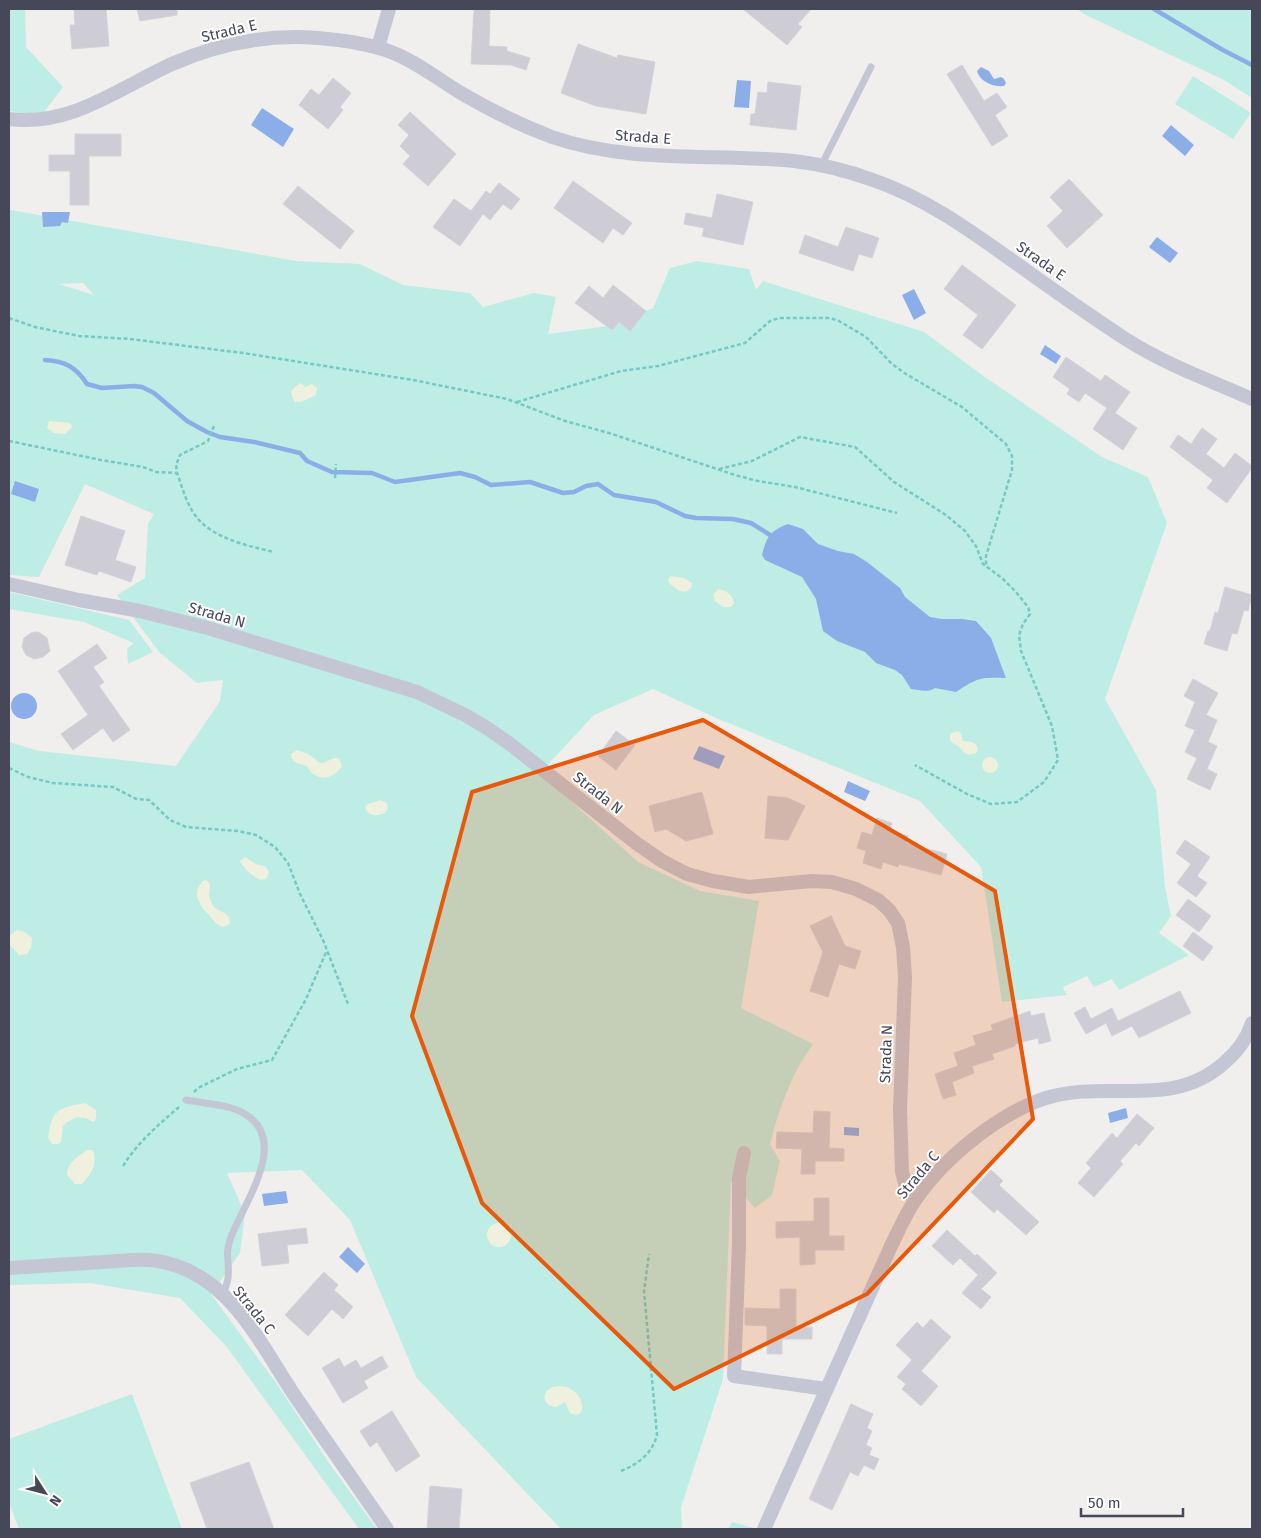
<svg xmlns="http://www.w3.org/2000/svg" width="1261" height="1538" viewBox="0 0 1261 1538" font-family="'Fira Sans',sans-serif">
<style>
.green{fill:#bdede4;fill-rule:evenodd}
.sand{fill:#eff1de}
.water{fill:#8caee8}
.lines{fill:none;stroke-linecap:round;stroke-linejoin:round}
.stream{stroke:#8caee8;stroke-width:4.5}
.building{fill:#cecdd5;stroke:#d3d2d9}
.path{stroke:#76c9c3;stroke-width:2.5;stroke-dasharray:4 2.5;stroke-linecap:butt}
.service{stroke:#c4c6d4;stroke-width:7}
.minor{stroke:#c4c6d4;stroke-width:14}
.marked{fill:#e8590c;fill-opacity:0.2;stroke:#e8590c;stroke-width:4;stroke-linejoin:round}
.labels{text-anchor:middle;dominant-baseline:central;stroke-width:4;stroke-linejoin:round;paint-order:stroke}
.street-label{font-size:15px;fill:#46485a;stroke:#fff}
</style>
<rect width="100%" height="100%" fill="#f0efed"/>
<path class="green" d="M9,9H25L26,47L63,87L41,116L9,111Z
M1076,9H1252V98L1224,80L1088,16Z
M1193,76L1251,113L1233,139L1175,104Z
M11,210L296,261L360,264L403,285L470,293L483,307L534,293L556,297L548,334L608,326L653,308L670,268L697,261L749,269L756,290L763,281L924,332L982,375L1102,457L1148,477L1167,523L1105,699L1156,790L1165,887L1171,916L1159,933L1189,955L1119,990L1112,979L1094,987L1087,976L1063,987L1066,995L1002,1002L981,867L920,801L716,718L653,689L594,715L540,773L638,862L700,891L759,901L741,1008L813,1044C791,1074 779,1109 770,1144L780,1161L772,1195L755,1208L731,1182L723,1379L681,1507L682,1529H561L416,1377L350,1220L302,1170L227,1173L245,1214L240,1253L211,1294L279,1387L329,1463L377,1529H359L226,1346L180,1298L90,1283L9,1285V742L39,751L176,766L220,701L223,680L197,683L159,652L117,595L145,578L148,524L154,514L85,484L39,577L9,575V211ZM83,283L94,295L59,284Z
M9,592L129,620L153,652L128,664L127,649L134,643L84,622L9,609Z
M132,1394L182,1529H19L9,1502V1439Z
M732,1522L758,1529H728Z"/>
<path class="sand" d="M301,383L305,387L312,384L317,388L316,395L301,402H295C288,390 292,389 301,383Z
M49,421L70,423L72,427L65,434L54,433L47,428Z
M671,576L684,578L692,583V587L686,592L679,591L669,583L668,579Z
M718,589C726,590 733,595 734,603L731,607H723L715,601L713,595Z
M958,731L961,734L963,741C970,742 976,741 978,749L976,753C965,757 965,752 958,746C955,744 952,743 950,741V734Z
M297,750L308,754L320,763C328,763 332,756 339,758L342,766C332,781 315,782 307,766C300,763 291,764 291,754Z
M982 765a8 8 0 1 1 16 0a8 8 0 1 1-16 0Z
M380,800L387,803L388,808L385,813C376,816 370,817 365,808L366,805Z
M245,857L256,864L266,867L269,872L267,878L261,880C253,877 244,869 240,861Z
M206,880L210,884L209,896L213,906C220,913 229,911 230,923C222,932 215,922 209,915C199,905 191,893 203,881Z
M17,930L25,932L32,938L31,948L27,954L19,955L9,944V936Z
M85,1103L96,1110V1119L93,1122L86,1118L77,1117L67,1122L63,1126L61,1142L58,1144H52L48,1138C52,1110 57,1108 85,1103Z
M87,1150H93C98,1166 91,1173 82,1184H75L67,1175C67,1162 78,1157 87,1150Z
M487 1235a12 12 0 1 1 24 0a12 12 0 1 1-24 0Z
M558,1386C584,1384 591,1423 570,1413L565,1402L556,1407C539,1405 542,1387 558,1386Z"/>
<path class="water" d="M981,67L989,71L994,79L1001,77L1004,79L1006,83L1004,86C993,87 980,82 977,71Z
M737,80L751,81L749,108L734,107Z
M262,108L294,129L283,147L251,125Z
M1171,125L1194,145L1185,156L1162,136Z
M42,212H70L68,223L62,222L60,226L43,227Z
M1157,237L1178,253L1170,263L1149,247Z
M914,289L926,313L914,320L902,295Z
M1045,345L1061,356L1056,364L1040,354Z
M15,481L39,489L35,502L11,494Z
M788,524L803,529L818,544L838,551L854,554L867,562L900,588L905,597L930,617L942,619H962L976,621L991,638L1006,678C980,677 977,678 956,692L935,688C928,693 919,690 911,689L902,675L895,670L876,663L865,652L837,641L823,631L816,599L802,577L765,560L762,555C767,536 770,531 788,524Z
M11 706a13 13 0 1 1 26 0a13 13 0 1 1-26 0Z
M699,746L725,756L719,769L693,759Z
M848,781L870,791L865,801L844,792Z
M1126,1108L1128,1118L1110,1123L1108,1113Z
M844,1127L859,1128V1136L844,1135Z
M286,1191L288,1203L264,1206L262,1194Z
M348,1247L365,1264L357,1273L339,1257Z"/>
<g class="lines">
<path class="stream" d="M1154,9L1221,49L1252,65
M45,360C65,361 76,367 87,384L102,388L134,386L142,387L154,393L187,421L207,432L220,437L254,442L300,453L307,461L332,472L372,473L395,482L460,473L475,477L491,485L530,482L563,493L574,492L586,486L598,484L614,495L656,502L685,516L696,518L733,519L751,523L770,535"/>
</g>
<path class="building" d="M74,9H106L109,46L72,49L70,25H75Z
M137,9H177V15L140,21Z
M474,9H490L489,46L507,47V51L530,58L526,70L511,65L471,64Z
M743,9H811L798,24L802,27L787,45Z
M578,44L617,58L618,55L655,62L646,114L596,106L561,93Z
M962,65L984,101L997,93L1007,107L995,115L1008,136L992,146L947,74Z
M333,78L351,93L340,107L343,110L328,129L299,105L311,89L319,95Z
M768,82L801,86L796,130L750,125L751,114H755L758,92L767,93Z
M410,112L456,154L428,186L403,164L410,156L400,146L409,135L398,125Z
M75,134H121V156H89V205H70V171H49V155H75Z
M1069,179L1103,215L1067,248L1047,226L1063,211L1050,197Z
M573,181L632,223L623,235L613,228L603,243L554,208Z
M499,183L520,199L511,210L503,204L490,220L483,214L460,246L433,227L454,199L471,211L486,191L490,194Z
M298,186L354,231L340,249L283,204Z
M717,194L753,202L743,245L702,236L704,228L684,224L686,213L712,218Z
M846,227L879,238L872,258L859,254L853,271L799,253L805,235L838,247Z
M962,265L1016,305L982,349L963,335L978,315L944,289Z
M613,285L646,311L630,331L619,322L612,330L575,303L589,286L603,298Z
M1066,357L1101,381L1105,375L1130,392L1115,413L1137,428L1123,450L1093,429L1107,408L1085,393L1079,402L1067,394L1070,389L1053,377Z
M1202,428L1217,439L1206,454L1224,468L1235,453L1252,466V468L1227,503L1207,488L1213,480L1170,447L1178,435L1191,444Z
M81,516L125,531L115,560L136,567L131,582L99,571L97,575L65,565Z
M1225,587L1252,595L1248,611L1244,610L1237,634L1232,633L1227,651L1204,644L1208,631H1210L1215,612L1218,613Z
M36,632L40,633L47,638L50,651L43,657L34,659L26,655L22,647L24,638L31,633Z
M97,644L107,658L93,667L104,682L99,686L130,730L113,742L103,728L73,750L61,734L88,715L58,671Z
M1193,679L1218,693L1206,715L1217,720L1208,742L1217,746L1207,769L1217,774L1210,790L1187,779L1197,758L1185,752L1195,730L1185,726L1195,702L1184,696Z
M616,731L635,745L616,770L598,756Z
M702,792L713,834L686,841L666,829L655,832L649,806Z
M768,796L788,798L805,806L788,840L765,838Z
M877,818L892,823L890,830L908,836L906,843L947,854L941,875L899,864L898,867L883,862L881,869L863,863L866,851L857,848L862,832L872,835Z
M1185,840L1210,857L1197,876L1207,883L1196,897L1177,883L1191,864L1176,853Z
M1188,899L1211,916L1199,932L1176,915Z
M831,916L845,946L861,951L855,969L839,964L828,997L810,991L823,952L810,926Z
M1193,932L1213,947L1203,961L1183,946Z
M1180,991L1191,1013L1139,1038L1132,1026L1112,1036L1106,1023L1086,1034L1074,1013L1085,1007L1091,1019L1112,1008L1118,1021Z
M1030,1011L1031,1016L1044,1013L1051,1041L1039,1044L1038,1038L1015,1044V1046L992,1054L994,1059L972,1066L974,1073L952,1082L956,1095L943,1099L935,1074L958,1066L954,1053L976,1045L973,1036L993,1030L991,1025Z
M814,1111L830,1112L829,1148L844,1149V1161H815V1174H801L802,1149L776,1148L777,1132L813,1133Z
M1137,1114L1154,1128L1139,1146L1136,1143L1120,1161L1123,1164L1094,1197L1078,1183L1091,1168L1086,1163L1112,1133L1117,1138Z
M991,1170L1003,1181L999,1185L1039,1222L1026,1235L997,1209L994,1213L971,1192Z
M814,1198H829V1236H844V1250H815V1264L800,1265V1237L776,1238V1222L814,1221Z
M306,1228L308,1243L287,1245L289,1263L262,1266L258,1234Z
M947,1230L975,1256L977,1254L997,1273L981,1289L991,1297L981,1309L962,1293L978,1275L960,1258L953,1265L932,1246Z
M324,1272L338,1285L334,1290L353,1307L343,1319L332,1309L308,1336L285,1315Z
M780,1289H796V1327H812V1339H782V1354H767V1326L745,1325V1308L780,1309Z
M931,1319L951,1337L921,1371L938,1386L921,1406L902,1389L906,1384L897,1377L912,1360L896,1345L917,1322L923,1328Z
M382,1356L388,1367L364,1381L368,1388L343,1403L322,1368L339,1358L344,1367L356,1360L361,1368Z
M851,1404L873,1414L867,1428L872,1431L866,1445L872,1448L869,1455L879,1459L874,1470L864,1465L858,1476L850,1472L832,1510L809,1499Z
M392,1411L420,1456L396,1472L377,1442L370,1447L360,1431Z
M249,1462L274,1529H207L190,1483Z
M430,1486L462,1489L459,1529H427Z"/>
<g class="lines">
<path class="path" d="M9,318L35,327L79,336L130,339L243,353L413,380L507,399L565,421L609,433L735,475L758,481L795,487L897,513
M517,402L621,371L658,366L745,343L770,321L779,318H830L839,321L866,337L892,364L906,374L962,407L1006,444L1012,456V470L986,556V565
M214,426L208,441L180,455L176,465L177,473C182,486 186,503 195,515C211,538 248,546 274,552
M9,441L101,460L143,467L156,472L176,473
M719,469L752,461L800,437L855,447L894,482L946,515L965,531L976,546L983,564L1002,578L1016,592L1028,607L1030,614L1023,624L1019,635L1021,651L1052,726L1058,760L1044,782L1017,802L991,804L967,794L915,765
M335,478L336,464
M9,768L28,777L53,783L113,787L136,799L149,800L170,820L186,827L238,831L256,835L275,847L288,863L300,894L323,940L348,1004
M194,1092L198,1088L237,1069L272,1060L306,999L327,950
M123,1166C139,1141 157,1126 179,1107
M621,1471C638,1464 652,1454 657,1435L644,1291L649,1254"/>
<path class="service" d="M821,166L871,67
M186,1100C203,1103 231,1105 245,1114C290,1141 244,1203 231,1237C224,1255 230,1261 228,1278C227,1284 225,1290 223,1296"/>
<path class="minor" d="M378,47L389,9
M9,119C71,127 119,88 172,64C218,44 268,34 318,38C341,40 368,43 391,52C415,61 438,79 461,93C490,110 520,125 552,137C630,164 713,153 794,161C820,164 848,171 873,180C925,198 968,229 1013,261C1049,287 1086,313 1124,338C1164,364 1209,380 1252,399
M9,584L79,600L140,611L208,628L417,692L465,715L487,728L510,744L636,843L662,861L687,874L713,881L749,887L811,881L832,882L856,889L878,900L889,910L898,923L903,947L905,977L900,1110L902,1172L906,1187L915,1200
M744,1153L739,1178V1244L734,1376L826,1389
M9,1268C40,1266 72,1264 103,1262C124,1261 146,1257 167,1263C233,1279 262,1348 297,1399C327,1442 357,1486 387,1529
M764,1529L891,1246C899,1230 906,1213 916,1199C944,1158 999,1113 1046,1098C1107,1079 1172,1110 1224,1063C1237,1052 1247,1039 1252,1023"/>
</g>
<path class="marked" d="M703,720L995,891L1033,1119L867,1294L674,1389L482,1203L412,1016L472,792Z"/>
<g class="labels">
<g class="street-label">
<text transform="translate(229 31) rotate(-13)">Strada E</text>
<text transform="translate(643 137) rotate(4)">Strada E</text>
<text transform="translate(1041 261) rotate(35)">Strada E</text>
<text transform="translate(217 615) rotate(16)">Strada N</text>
<text transform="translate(598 793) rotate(38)">Strada N</text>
<text transform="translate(886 1054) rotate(-88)">Strada N</text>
<text transform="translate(918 1175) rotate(-50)">Strada C</text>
<text transform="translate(254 1310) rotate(51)">Strada C</text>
</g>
</g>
<rect width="1261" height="1538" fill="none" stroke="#46485a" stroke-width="20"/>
<g transform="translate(45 1493) rotate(126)" stroke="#ffffff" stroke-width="4" paint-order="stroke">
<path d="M0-4L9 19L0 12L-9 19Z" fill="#46485a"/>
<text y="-8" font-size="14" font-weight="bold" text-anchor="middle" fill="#46485a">N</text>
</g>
<path d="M1081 1508v8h102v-8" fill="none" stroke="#46485a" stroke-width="2.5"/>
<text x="1088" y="1508" font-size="15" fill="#46485a" stroke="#ffffff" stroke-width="4" paint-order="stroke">50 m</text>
</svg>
